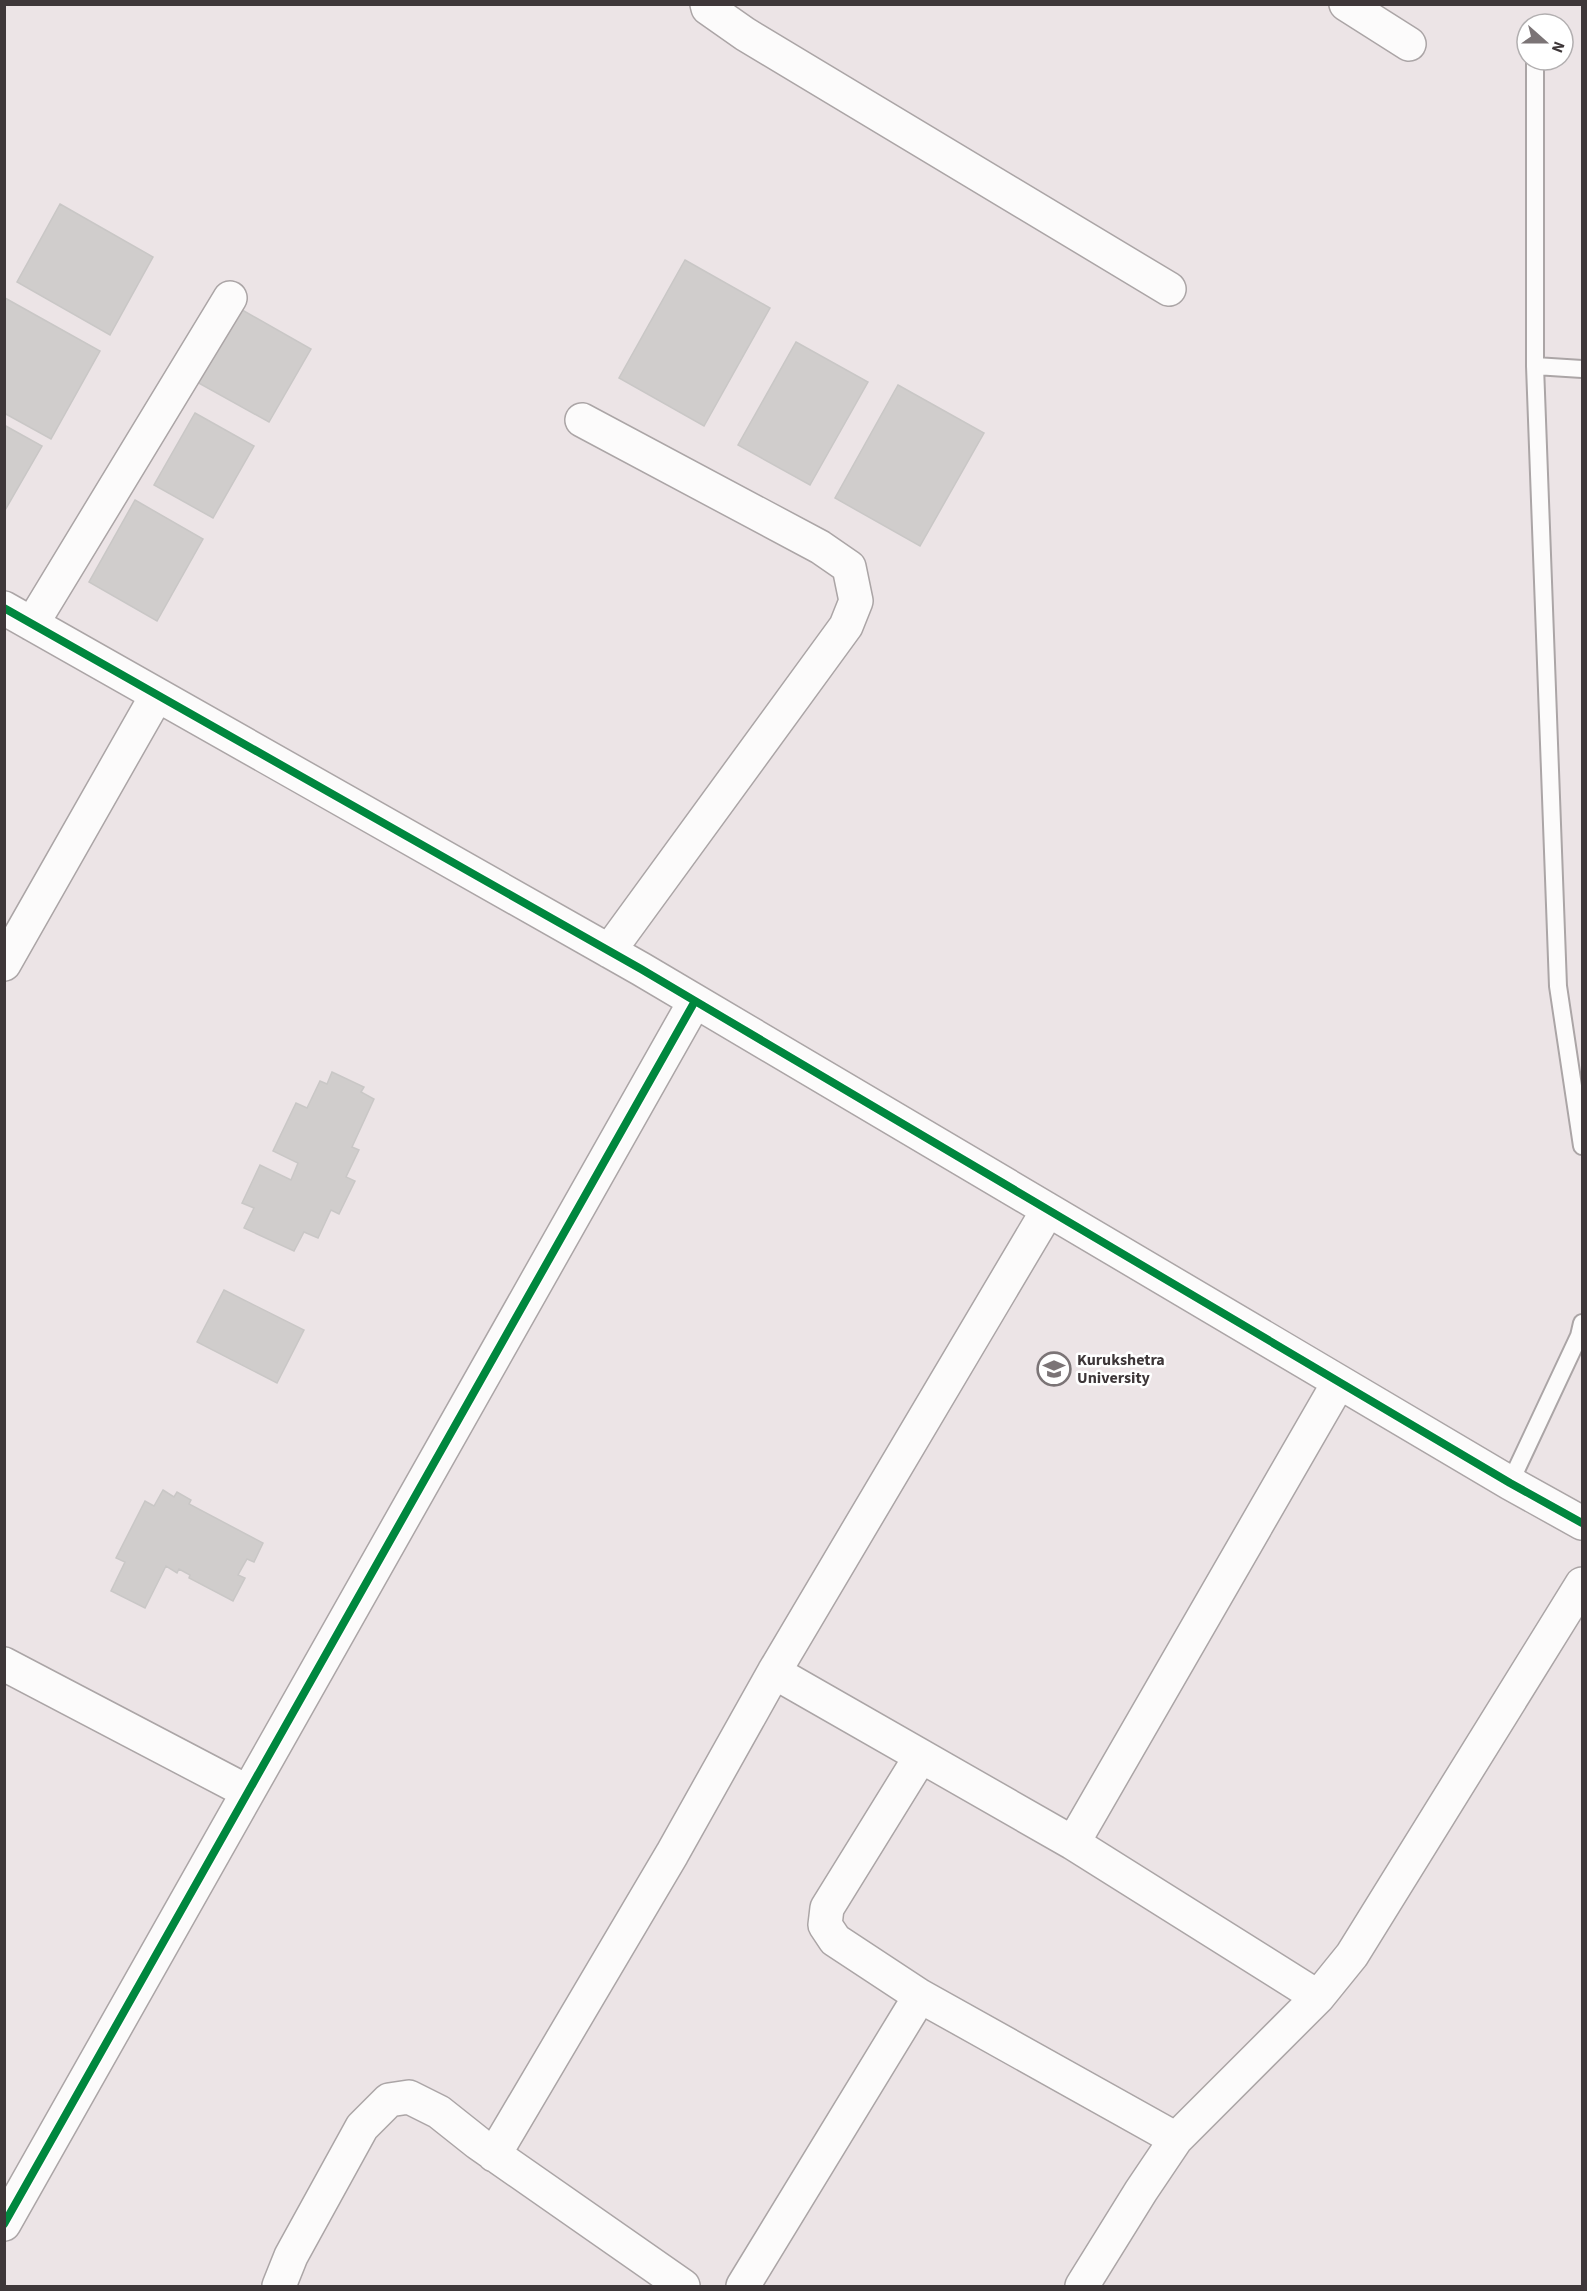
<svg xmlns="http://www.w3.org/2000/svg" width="1587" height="2291" viewBox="0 0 1587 2291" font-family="'Source Sans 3',sans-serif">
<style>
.building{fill:#d0cdcc;stroke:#c9c7c6;stroke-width:1.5}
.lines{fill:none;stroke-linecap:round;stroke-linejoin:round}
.lane-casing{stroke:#aba5a6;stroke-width:20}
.street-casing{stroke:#aba5a6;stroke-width:36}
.lane{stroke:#fcfbfb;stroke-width:16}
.street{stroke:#fcfbfb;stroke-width:33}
.cycleway-casing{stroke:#fff;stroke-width:11}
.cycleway{stroke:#00873e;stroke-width:8}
.labels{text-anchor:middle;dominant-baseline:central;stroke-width:5;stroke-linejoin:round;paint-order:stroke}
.poi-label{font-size:16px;font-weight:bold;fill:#3e3739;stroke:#fff;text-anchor:start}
</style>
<rect width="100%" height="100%" fill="#ece4e6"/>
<path class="building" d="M60,204L153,257L110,335L17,282Z
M685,260L770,308L704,426L619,378Z
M5,298L100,351L51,439L4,413Z
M237,307L311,349L269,422L195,381Z
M796,342L868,382L810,485L738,445Z
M898,385L984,433L920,546L835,498Z
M195,413L254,446L213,518L154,485Z
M4,425L42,446L4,512Z
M135,500L203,539L157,621L89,582Z
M332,1072L364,1087L361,1092L374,1099L352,1147L359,1150L346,1177L355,1181L339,1214L331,1210L318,1238L304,1232L294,1251L244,1228L254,1208L242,1203L260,1165L291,1180L298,1163L273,1151L296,1103L307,1108L320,1081L327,1084Z
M224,1290L304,1330L277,1383L197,1342Z
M163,1490L174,1497L177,1492L191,1500L189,1504L263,1543L254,1562L247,1559L238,1575L245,1578L233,1601L189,1578L190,1575L179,1569L177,1573L166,1566L145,1608L111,1591L125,1562L116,1558L145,1501L154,1506Z"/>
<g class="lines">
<defs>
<path id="lane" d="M1535,60V366L1558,986L1582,1146
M1535,366L1582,369
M1510,1483L1579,1336L1582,1323"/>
<path id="street" d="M707,4L708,8L745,34L1169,289
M1346,4L1409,44
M582,420L820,547L849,567L856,601L846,626L609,951
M4,608L641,969L1510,1483L1582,1523
M32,624L230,298
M4,964L157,695
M4,1664L248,1792
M774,1672L1073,1843L1318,1997
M921,1756L827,1908L825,1925L835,1940L920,1996L1176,2139
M1073,1843L1339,1382
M494,2155L672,1854L774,1672L1048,1210
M4,2224L695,1001
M279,2286L291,2256L362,2127L389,2100L409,2097L439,2112L478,2143L683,2286
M743,2286L920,1996
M1082,2286L1141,2191L1176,2139L1318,1997L1352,1955L1582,1584"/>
</defs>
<use href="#lane" class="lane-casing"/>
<use href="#street" class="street-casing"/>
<use href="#lane" class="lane"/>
<use href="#street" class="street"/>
<defs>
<path id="cycleway" d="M4,608L641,969L1510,1483L1582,1523
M4,2224L695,1001"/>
</defs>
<use href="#cycleway" class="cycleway-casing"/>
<use href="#cycleway" class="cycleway"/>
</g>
<defs>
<symbol id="university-ring" viewBox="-11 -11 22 22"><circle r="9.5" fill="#fff" stroke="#7b7476" stroke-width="1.5"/><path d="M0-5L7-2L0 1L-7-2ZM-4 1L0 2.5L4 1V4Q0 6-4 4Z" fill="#7b7476"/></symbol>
</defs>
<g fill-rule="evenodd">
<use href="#university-ring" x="1035" y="1350" width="38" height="38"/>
</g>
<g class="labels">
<g class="poi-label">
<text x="1077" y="1360">Kurukshetra<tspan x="1077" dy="18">University</tspan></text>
</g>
</g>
<rect width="1587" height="2291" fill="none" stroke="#3e3739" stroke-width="12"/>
<g transform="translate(1545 42) rotate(111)"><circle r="28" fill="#ffffff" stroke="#b2afb0" stroke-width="1.5"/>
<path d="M0-4.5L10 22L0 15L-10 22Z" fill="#7b7476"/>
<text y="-9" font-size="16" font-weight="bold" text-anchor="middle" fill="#3e3739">N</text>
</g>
</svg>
